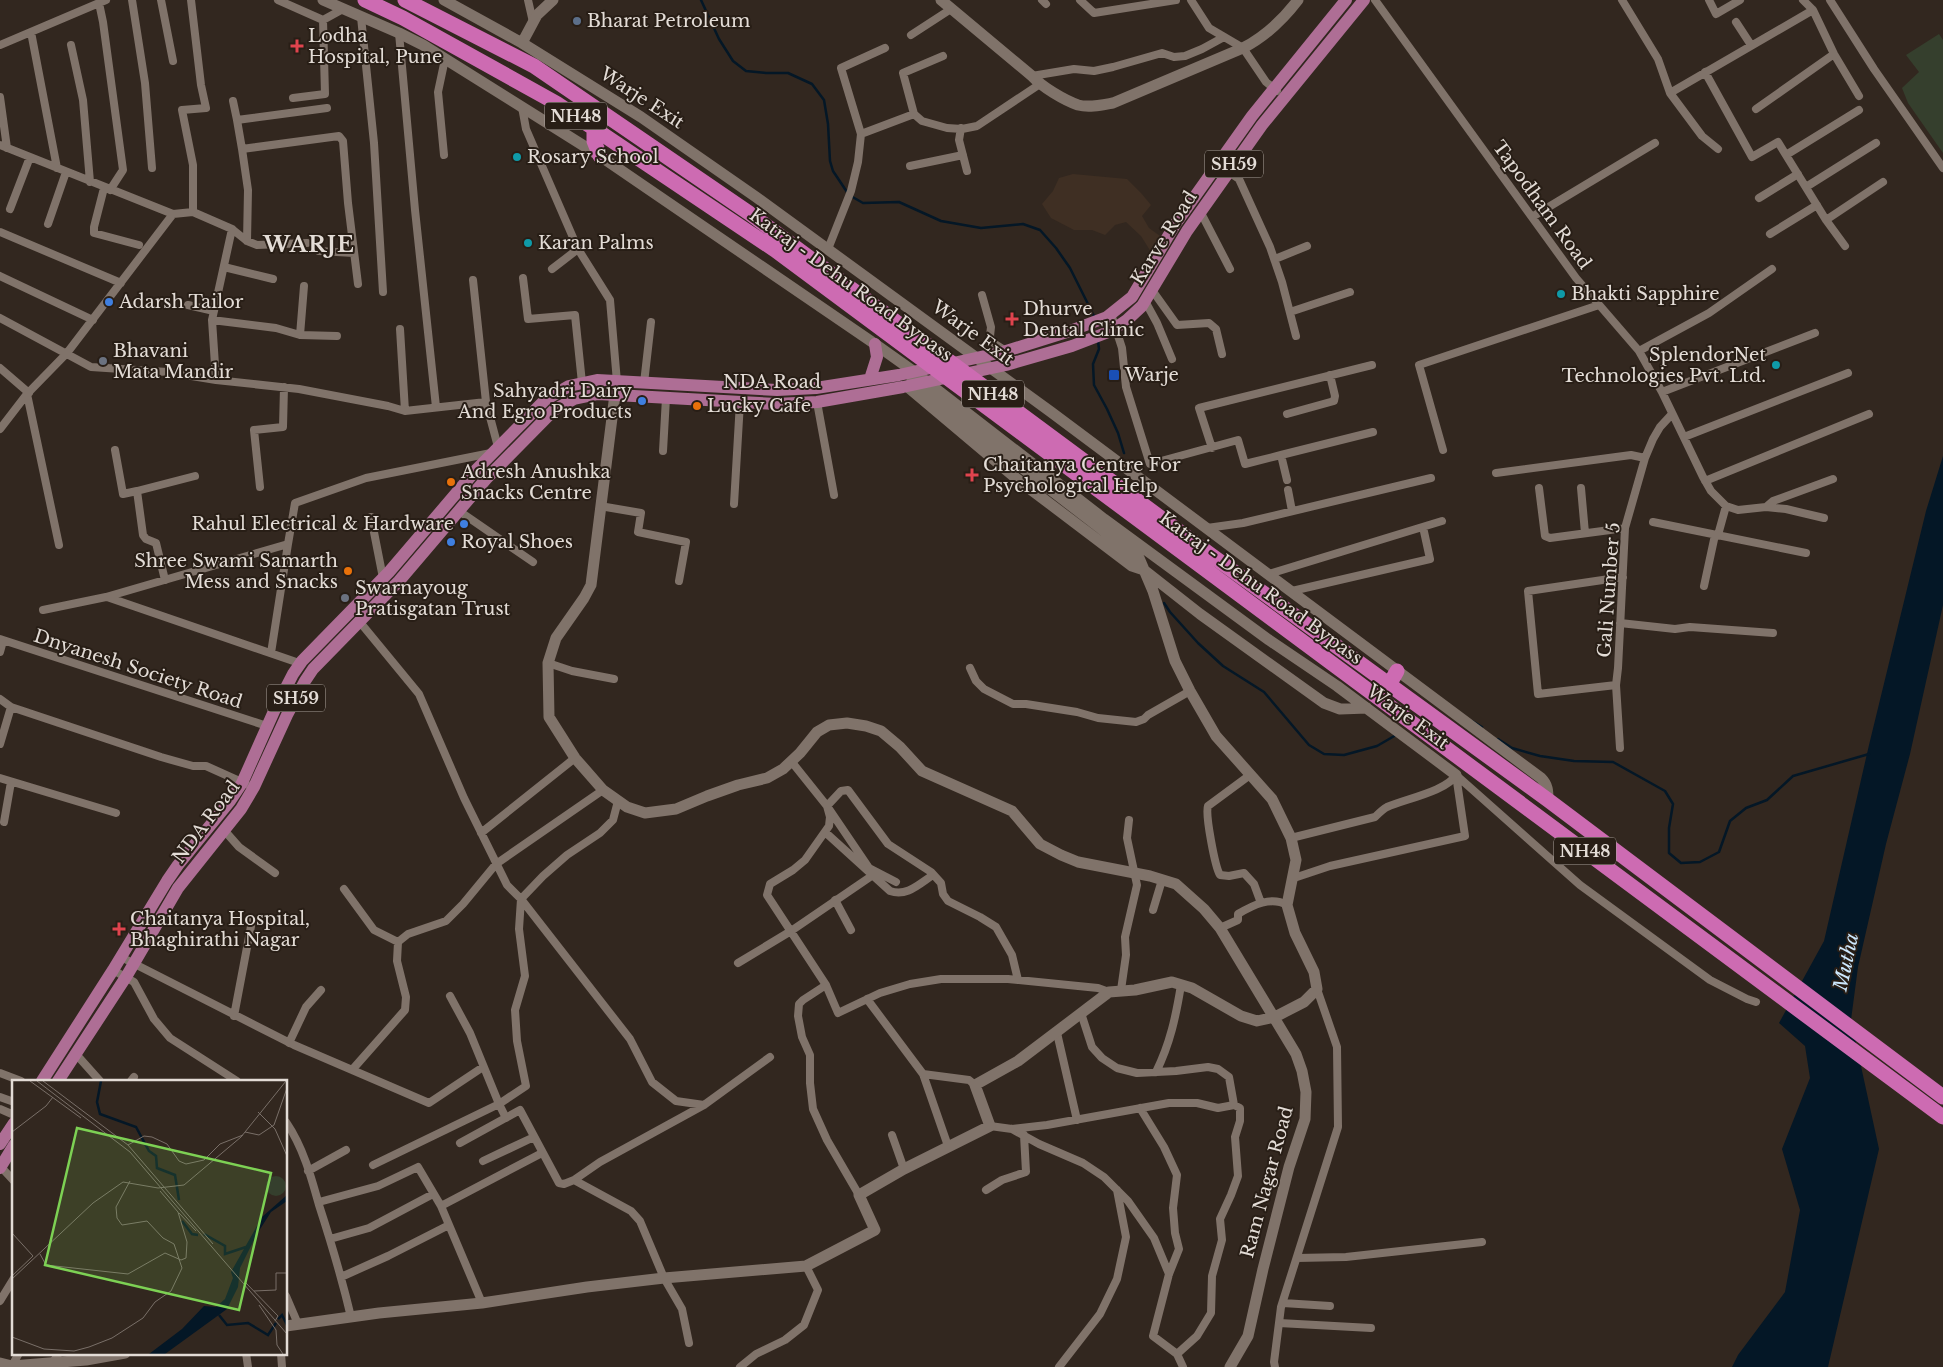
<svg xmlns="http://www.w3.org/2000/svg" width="1943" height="1367" viewBox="0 0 1943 1367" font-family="'Libre Baskerville',serif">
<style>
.built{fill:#3f2f23}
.green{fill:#353f2d}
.water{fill:#041726}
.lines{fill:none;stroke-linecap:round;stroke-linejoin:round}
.stream{stroke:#041726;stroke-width:2.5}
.street{stroke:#80736a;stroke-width:8}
.secondary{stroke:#80736a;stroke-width:11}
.primary{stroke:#ae6e95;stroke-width:12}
.highway{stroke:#cd6bb2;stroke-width:15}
.service-dot{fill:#5c6f8a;stroke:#281e16;stroke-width:2}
.health-dot{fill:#e0444e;stroke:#281e16;stroke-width:2}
.culture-dot{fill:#0f9aa8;stroke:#281e16;stroke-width:2}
.shop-dot{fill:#3f7fe0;stroke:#281e16;stroke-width:2}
.worship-dot{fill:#6b7280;stroke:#281e16;stroke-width:2}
.transit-dot{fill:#1a4fb4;stroke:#281e16;stroke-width:2}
.food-dot{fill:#e8710a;stroke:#281e16;stroke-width:2}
.labels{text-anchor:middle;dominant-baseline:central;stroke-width:4;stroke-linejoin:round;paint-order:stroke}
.shield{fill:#281e16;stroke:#aba39c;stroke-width:1}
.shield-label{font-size:16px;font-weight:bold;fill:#e3dcd6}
.poi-label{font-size:18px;fill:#e3dcd6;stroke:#281e16;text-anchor:start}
.street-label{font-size:18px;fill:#e3dcd6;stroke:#281e16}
.water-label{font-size:19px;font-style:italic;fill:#cde8fe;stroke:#281e16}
.district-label{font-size:22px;font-weight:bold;letter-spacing:1px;fill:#e3dcd6;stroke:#281e16}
.inset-river{fill:none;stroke:#041726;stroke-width:2.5}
.inset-road{fill:none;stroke:#796f68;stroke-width:1}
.view{fill:#7dd154;fill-opacity:0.15;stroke:#7dd154;stroke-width:2.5}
.inset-edge{fill:none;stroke:#e3dcd6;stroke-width:2.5}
</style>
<rect width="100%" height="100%" fill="#32271f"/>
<path class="built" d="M1073,174L1127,179L1141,193L1151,205L1142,216L1149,228L1160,236L1151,252L1141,236L1126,222L1115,225L1105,235L1092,230H1074L1051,218L1042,204L1053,191L1059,178Z"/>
<path class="green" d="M1939,34L1943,40V153L1908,103L1902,88L1919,72L1906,55Z"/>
<path class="water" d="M1943,456V605L1910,754L1886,844L1858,967L1851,1020L1879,1149L1828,1367H1732L1738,1355L1785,1292L1800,1210L1782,1149L1810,1078L1805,1046L1779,1023L1824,941L1869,745L1926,511Z"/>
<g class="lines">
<path class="stream" d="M701,0L719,39L733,61L746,71L766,73H788L812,84L824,100L828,124L830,161L833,171L849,195L863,203L899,202L941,221L981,228L1023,224L1040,230L1056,248L1070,268L1095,318
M1098,341L1099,349L1093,364L1094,385L1107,409L1118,433L1124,453
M1164,603L1170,612L1198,643L1223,666L1264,692L1309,745L1324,754L1344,755L1377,746L1396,735
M1472,721L1482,727
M1498,739L1512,748L1540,756L1574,761L1613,762L1665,791L1673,804L1669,828V853L1681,863L1700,862L1719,852L1730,821L1746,808L1767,800L1793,776L1869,754"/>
<path class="street" d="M132,0L145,83L152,168
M161,0L173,61
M191,0L201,85L206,108L182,110L193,165V212
M278,0L323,20L343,9
M528,0L533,22
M1042,0L1046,4
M1080,0L1094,13L1176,0
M1191,0L1209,28L1243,48L1266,82L1277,91
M1375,0L1576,278L1639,351L1662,392L1703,477L1711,491L1726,506L1738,510L1766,507L1786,509L1824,518
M1622,0L1658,59L1670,93L1702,136L1718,149
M1709,0L1716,14L1740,0
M1803,0L1813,10L1834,54L1859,96
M1830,0L1874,69L1943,168
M99,3L103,22L123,170L110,190
M361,17L374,143L383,292
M1736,22L1751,45
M31,32L57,168
M399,33L415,210L436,407
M911,35L951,9
M0,45L106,0
M71,45L83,100L90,182
M885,48L841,68L861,134L914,114
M943,56L903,73L914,114L922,121L947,128L962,129L977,126L1040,84
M1705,72L1752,157L1778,142L1826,220L1845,246
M1032,76L1074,69L1094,71L1113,67L1162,53L1174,57L1185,56L1202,49L1224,37
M1670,93L1813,10
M0,97L7,148
M293,98L325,94L323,20
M233,101L237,120
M522,107L526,129L578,249L610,300L617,382
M1756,109L1834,54
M961,128L959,140L967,171
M0,145L173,214L193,212L232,229L247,241L257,245L307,243
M242,149L237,120L327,108
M444,155L438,92L445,59
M1786,155L1859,110
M1217,164L1239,179L1270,247L1282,282L1296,336
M910,166L963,155
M1806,187L1876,143
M104,188L94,227V233L139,245
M1759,198L1798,174
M10,209L30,157
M1200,211L1230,269
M1532,217L1655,143
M1826,220L1883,182
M48,224L66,172
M232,229L212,320L276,328L300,335L337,336
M0,232L121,283
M1770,234L1817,205
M247,241L248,190L242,149L339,136L343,141L348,203L358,284
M828,249L851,191L858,162L861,134
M319,251L354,253
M1275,259L1307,246
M224,267L273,279
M552,269L578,249
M0,276L93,320
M523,278L528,319L575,315L582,383
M473,280L486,402
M1152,290L1177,325L1209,323L1216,329L1222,354
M982,295L991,327L990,336L992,342L1006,351
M1145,301L1157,323L1172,359
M188,305L214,311
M1290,312L1350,292
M1111,314L1122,348L1126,387L1150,464L1238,440L1245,464L1281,455
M0,318L91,367L167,372L216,380L299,389L388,406L405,411L486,402L498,447
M212,320L216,380
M400,329L405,411
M300,335L304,286
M1639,351L1709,313L1772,269
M0,368L29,393
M644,383L651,322
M1662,392L1815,333
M27,394L59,545
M817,402L834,495
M1287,414L1334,401L1335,396L1330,375
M0,429L27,394L67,353L173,214
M1684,437L1848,373
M1212,448L1199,408L1372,365
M115,450L123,494L137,491L143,535L146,539L156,543L165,580
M1443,450L1419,365L1599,305
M663,451L666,398
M1496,473L1631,455L1645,458
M1287,480L1281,455L1373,432
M1705,481L1869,414
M260,487L254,430L283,427L284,387
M1539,488L1545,536L1550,538L1625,528
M1581,488L1585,533
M1288,490L1292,511
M137,491L195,476
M734,504L740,402
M600,506L641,513L638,532L686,542L679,581
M1766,507L1773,501L1833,479
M459,511L533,562
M371,517L383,578
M1653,522L1806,553
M1207,528L1243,523L1431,478
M1718,535L1726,506
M288,544L295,503L366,478L491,453
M1269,574L1442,521
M1704,586L1715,535
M1292,591L1430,559L1423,527
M107,597L302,664
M43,610L106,597L288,544L271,653
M359,621L419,694L464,798L507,885L521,899L630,1039L652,1082L676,1101L704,1105
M1620,623L1675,629L1690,627L1773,633
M0,639L267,726
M0,652L3,641
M548,663L572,671L614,679
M970,668L976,681L984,689L1013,704H1026L1077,712L1098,718L1136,722L1144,719L1148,715L1190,691
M1616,685L1538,694L1528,591L1623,577
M0,699L11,707L161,757L193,766H206L246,784
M0,744L11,707
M1620,748L1616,685L1618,668L1625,528L1645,458L1653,439L1660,427L1672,414
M791,761L827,806L830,817L829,826L805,860L793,870L770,884L767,895L826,985L838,1013L880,993L910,984L941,979H1008L1098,988L1109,992
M1250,775L1208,806C1205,814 1215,867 1220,875L1229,876L1244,873L1254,884L1261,903
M0,778L116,813
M4,822L11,782
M224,830L239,847L275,873
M825,832L890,891C907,897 919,884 933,875
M481,833L575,758
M1291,838L1375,817C1379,813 1383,809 1387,807C1405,799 1447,791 1456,775
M1294,878L1330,866L1465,836L1456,775L1580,885L1710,980L1747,999L1756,1002
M896,882L869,868L827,806L841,791L848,790L888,844L931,872L941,883L943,894L948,901L980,917L996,927L1012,955L1018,980
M344,889L374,930L398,942
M835,900L851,930
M1153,910L1162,880
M1220,928L1238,920V914C1253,905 1271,896 1287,905
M121,957L294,1045L429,1103L483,1067
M738,963L791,931L873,875
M113,970L134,982L154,1019L170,1038L237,1081
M826,985L803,1000L799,1004L798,1016L802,1037L810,1055V1083L813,1109L827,1140L859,1195
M1121,990L1126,955L1125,937L1137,885L1127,838L1129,820
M867,999L923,1074L969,1080L975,1085
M234,1016L252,921
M1057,1033L1077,1120
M289,1043L306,1007L321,990
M75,1053L100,1081
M352,1070L405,1010L406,997L397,961L398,942L408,934L446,921L463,904L496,864L603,790
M1156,1072C1170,1044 1176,1016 1181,985
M0,1073L21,1081
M923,1074L948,1146
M131,1081L134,1077
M0,1097L14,1102
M1140,1108L1164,1147L1177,1175L1173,1208L1175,1233L1179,1249L1169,1274L1153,1336L1177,1354L1183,1367
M0,1109L14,1115
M506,1118L499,1104L526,1086L517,1041L515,1010L525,976L519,929L521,899L543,876L567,855L600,833L613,820L618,801
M286,1122C303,1147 311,1176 319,1205C331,1242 342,1279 351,1317
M990,1126L1012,1129L1047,1125L1169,1103H1197L1218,1108L1234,1105L1229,1077L1218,1069L1208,1067L1176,1071L1137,1073L1117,1068L1102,1058L1092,1047L1081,1013
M1012,1129L1039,1144L1083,1163L1104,1177L1128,1201L1154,1238L1169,1274
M892,1135L904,1169
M460,1143L520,1110L559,1183L564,1184L574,1180L631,1211L640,1221L664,1278L682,1309L689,1343
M483,1161L534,1137
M373,1165L499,1104L470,1033L450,996
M1,1167L14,1181
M308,1171L346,1150
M574,1180L600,1162L704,1105L770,1057
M986,1190L1002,1180L1026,1172L1024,1135
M319,1202L378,1186L418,1167L441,1206L482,1303
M441,1206L542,1153
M330,1239L369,1228L433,1194
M1297,1258L1346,1257L1482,1242
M341,1277L388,1256L449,1225
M286,1296L298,1324
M0,1301L14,1278
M1283,1303L1330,1306
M1279,1323L1371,1328
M246,1353L248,1367
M281,1353L282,1367
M1177,1354L1197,1336L1211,1313L1212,1276L1222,1240L1220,1219L1231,1195L1238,1176L1235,1137L1240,1121V1108L1234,1105
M53,1362L59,1353
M12,1366L19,1353
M740,1367L756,1354L785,1340L804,1325L818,1290L806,1266
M1059,1367L1100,1314L1117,1279L1126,1237L1117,1190
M1275,1367L1274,1362L1281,1307L1338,1127L1337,1047L1317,989"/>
<path class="secondary" d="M323,0L399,33L423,45L600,156L875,344L913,371L1104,519L1269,640L1337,686L1456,775
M444,0L522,43L641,117L756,197L1051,412L1541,778C1548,785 1548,791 1548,800
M941,0L1032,76C1042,87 1064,100 1078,105C1089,108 1102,105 1113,103L1243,48C1266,36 1282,21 1298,0
M522,43L537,15L553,0
M616,386L591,585L584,598L556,638L548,663L549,717L575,758L603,790L627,807L645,813L676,809L707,796L738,785L767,778L783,769L800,753L817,732L829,725L847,723L866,726L881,731L900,747L922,771L1012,811L1040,844L1061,855L1078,862L1150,876L1176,884L1204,909L1220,928L1296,1054L1302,1071L1306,1092L1305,1119L1289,1167L1263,1269L1248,1336L1230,1367
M909,388L1017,479L1132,566L1144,570L1200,614L1324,703L1340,709L1367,708
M286,1326L379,1313L482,1303L587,1287L664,1278L806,1266L875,1230L859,1195L904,1169L990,1126L975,1085L1018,1061L1109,992L1135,990L1172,982L1192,988L1241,1016L1257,1021L1275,1017L1304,1002L1317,989L1314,972L1295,933L1287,905L1296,860L1291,838L1272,799L1216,736L1190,691L1175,661L1153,591L1139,558L915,385L912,380
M0,1363L12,1366L86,1360L125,1353"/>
<path class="primary" d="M870,379L877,357L875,344
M42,1081L113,970L167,881L178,865L230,801L242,783L275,709L293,674L302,661L389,572L476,470L545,400L569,386L597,380L777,390L816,388L899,375L1003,352L1070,331L1107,317L1132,297L1176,223L1252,116L1346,0
M58,1081L126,977L178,888L241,809L254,787L287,715L305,681L313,669L399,581L486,479L554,410L574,399L598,394L776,404L817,402L903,387L1006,365L1072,346L1111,331L1127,320L1142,306L1187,231L1262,125L1364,0
M0,1144L14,1123
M0,1168L14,1145"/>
<path class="highway" d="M365,0L403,18L556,103L775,250L1943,1117
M405,0L534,66L749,213L1211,555L1548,800L1943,1097
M594,128V141L600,156
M1389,685L1397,671"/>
</g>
<circle class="service-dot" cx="577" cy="21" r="5"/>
<g class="health-dot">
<path d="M294.5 38.5h5v5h5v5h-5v5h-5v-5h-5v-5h5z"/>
<path d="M1009.5 311.5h5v5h5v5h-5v5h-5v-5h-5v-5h5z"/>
<path d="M969.5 467.5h5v5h5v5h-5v5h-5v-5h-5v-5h5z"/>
<path d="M116.5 921.5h5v5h5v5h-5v5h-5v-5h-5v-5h5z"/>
</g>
<g class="culture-dot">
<circle cx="517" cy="157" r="5"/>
<circle cx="528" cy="243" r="5"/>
<circle cx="1561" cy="294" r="5"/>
<circle cx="1776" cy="365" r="5"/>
</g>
<g class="shop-dot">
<circle cx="109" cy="302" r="5"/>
<circle cx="642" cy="401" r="5"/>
<circle cx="464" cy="524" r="5"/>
<circle cx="451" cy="542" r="5"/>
</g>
<g class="worship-dot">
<circle cx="103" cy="361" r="5"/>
<circle cx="345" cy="598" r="5"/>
</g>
<rect class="transit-dot" x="1108" y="369" width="12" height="12" rx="2.5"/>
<g class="food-dot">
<circle cx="697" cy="406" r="5"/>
<circle cx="451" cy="482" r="5"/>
<circle cx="348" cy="571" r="5"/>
</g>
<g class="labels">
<g class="shield">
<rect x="545" y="102.5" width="62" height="27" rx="4"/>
<rect x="1205" y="150.5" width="58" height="27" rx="4"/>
<rect x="962" y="380.5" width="62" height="27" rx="4"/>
<rect x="267" y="684.5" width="58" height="27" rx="4"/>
<rect x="1554" y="837.5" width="62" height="27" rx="4"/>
</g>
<g class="shield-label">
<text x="576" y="116">NH48</text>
<text x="1234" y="164">SH59</text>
<text x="993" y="394">NH48</text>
<text x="296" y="698">SH59</text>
<text x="1585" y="851">NH48</text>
</g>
<g class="poi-label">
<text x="587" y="21">Bharat Petroleum</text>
<text x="308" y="36">Lodha<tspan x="308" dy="21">Hospital, Pune</tspan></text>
<text x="527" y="157">Rosary School</text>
<text x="538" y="243">Karan Palms</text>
<text x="1571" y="294">Bhakti Sapphire</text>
<text x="119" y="302">Adarsh Tailor</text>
<text x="1023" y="309">Dhurve<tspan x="1023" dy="21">Dental Clinic</tspan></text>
<text x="113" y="351">Bhavani<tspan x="113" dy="21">Mata Mandir</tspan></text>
<text x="1766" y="355" text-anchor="end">SplendorNet<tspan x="1766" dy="21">Technologies Pvt. Ltd.</tspan></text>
<text x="1125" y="375">Warje</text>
<text x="632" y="391" text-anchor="end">Sahyadri Dairy<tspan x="632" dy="21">And Egro Products</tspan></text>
<text x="707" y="406">Lucky Cafe</text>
<text x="983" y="465">Chaitanya Centre For<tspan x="983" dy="21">Psychological Help</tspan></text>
<text x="461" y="472">Adresh Anushka<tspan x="461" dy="21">Snacks Centre</tspan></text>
<text x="454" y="524" text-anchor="end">Rahul Electrical &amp; Hardware</text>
<text x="461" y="542">Royal Shoes</text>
<text x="338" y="561" text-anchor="end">Shree Swami Samarth<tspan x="338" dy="21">Mess and Snacks</tspan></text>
<text x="355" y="588">Swarnayoug<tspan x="355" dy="21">Pratisgatan Trust</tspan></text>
<text x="130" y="919">Chaitanya Hospital,<tspan x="130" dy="21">Bhaghirathi Nagar</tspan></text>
</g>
<g class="street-label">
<text transform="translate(642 98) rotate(33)">Warje Exit</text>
<text transform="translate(1542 205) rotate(54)">Tapodham Road</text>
<text transform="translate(1164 238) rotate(-58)">Karve Road</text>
<text transform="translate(851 285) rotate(36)">Katraj - Dehu Road Bypass</text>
<text transform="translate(973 333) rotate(36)">Warje Exit</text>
<text x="772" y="382">NDA Road</text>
<text transform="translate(1261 588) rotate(36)">Katraj - Dehu Road Bypass</text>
<text transform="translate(1609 590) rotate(-86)">Gali Number 5</text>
<text transform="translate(138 669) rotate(18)">Dnyanesh Society Road</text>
<text transform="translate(1408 717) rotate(36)">Warje Exit</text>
<text transform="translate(206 822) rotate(-53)">NDA Road</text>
<text transform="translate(1267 1182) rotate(-75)">Ram Nagar Road</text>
</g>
<g class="water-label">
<text transform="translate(1846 962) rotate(-78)">Mutha</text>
</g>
<g class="district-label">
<text x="309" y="244">WARJE</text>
</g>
</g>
<g transform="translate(12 1080)">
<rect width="275" height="275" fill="#32271f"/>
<path d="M254 106a10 10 0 1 1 20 0a10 10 0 1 1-20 0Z" fill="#353f2d"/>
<path d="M275,115V121L259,132L245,154L228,188L226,207L215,229L153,274H137L170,249L192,226L204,227L213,219L221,198L219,192L250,137Z" fill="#041726"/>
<path class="inset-river" d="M89,1L85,22L88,34L124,47L137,71L144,76L145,88L163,95L167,120M170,141L180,154L186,155M192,154L213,166V174L234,167M207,235L215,245L236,243L256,255L264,243M266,239L270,235L275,245"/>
<path class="inset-road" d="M18,1L69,38M25,1L118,72L275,254M31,1L116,65L201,164M246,32L263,49L275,76M0,52L34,26L41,17M233,52L247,55L262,45L275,8M116,65L132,56L140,57L155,64L167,81L174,84L192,80L208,64L231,55M148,111L166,132L175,162L174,178L169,180M167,133L184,151M0,153L21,176L0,196M28,174L34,185L116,194L153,173L169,180M0,199L81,123L111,102L146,108L172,105L229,57L274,1M233,202L266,236L263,241M242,211L264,210V193H275M247,225L264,250L265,265L271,274M0,257L32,269L62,271L77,267L100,258L131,238L143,222L159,211L170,188L162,164L151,158L135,141L110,145L105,138L104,127L118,101"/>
<path class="view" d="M65,48L259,93L227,230L33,185Z"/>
<rect width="275" height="275" class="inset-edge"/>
</g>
</svg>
